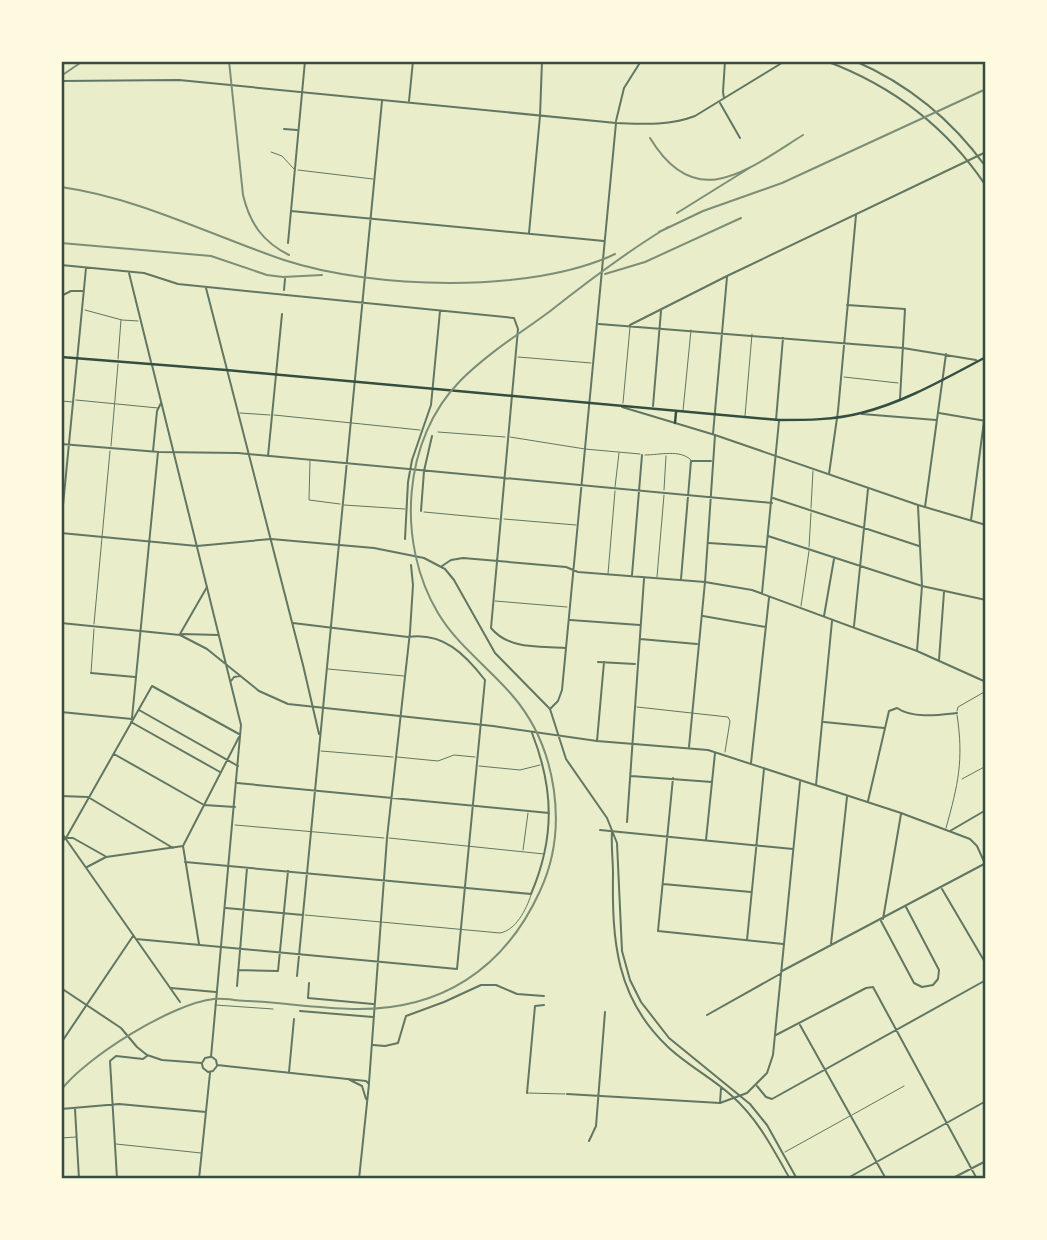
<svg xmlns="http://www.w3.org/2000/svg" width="1047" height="1240" viewBox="0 0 1047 1240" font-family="'Noto Sans',sans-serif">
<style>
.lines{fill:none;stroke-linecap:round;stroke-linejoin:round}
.service{stroke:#617663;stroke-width:1}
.pedestrian{stroke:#617663;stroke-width:1}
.minor{stroke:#617663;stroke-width:2}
.tertiary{stroke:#617663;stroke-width:2}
.primary{stroke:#344e41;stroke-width:2.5}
.rail{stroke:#7c8e77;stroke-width:2}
.neatline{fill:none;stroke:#344e41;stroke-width:2.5}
</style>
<rect width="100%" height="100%" fill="#e9edc9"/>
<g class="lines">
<path class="service" d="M271,152L282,156L294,169
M298,170L373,179
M85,310L122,320L138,321
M518,357L591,363
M118,359L121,320
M844,377L898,383
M76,400L158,408
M61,401L73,402
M623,403L630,327
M683,411L691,330
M240,413L270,415
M274,415L420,430
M745,416L752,334
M438,432L505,437
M510,437L585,449L640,454
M111,446L118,364
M645,455C660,455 680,449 691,460
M310,461L309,500L340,504
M615,487L619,453
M664,490L666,456
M344,505L405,509
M811,508L813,471
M424,512L499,519
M504,519L576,525
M809,547L811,513
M608,574L615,491
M657,577L664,495
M495,601L567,607
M801,606L809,551
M94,624L110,451
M328,669L404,676
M91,673L94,629
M637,707L728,717L730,721L725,752
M957,711L958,707L986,691
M321,751L393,757
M397,757L438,761L454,755L475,757
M479,766L520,770L540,765
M962,779L986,766
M235,825L384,838
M946,828C958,785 964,760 957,715
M389,838L544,854
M523,850L528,813
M305,915L500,933C516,930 526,910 531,895
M215,1005L273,1009
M852,1115L904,1086
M61,1138L76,1137
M116,1144L201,1153"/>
<path class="pedestrian" d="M527,1093L565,1094
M785,1152L850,1116"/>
<path class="minor" d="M724,98L723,92L725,61
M409,101L413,61
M720,103L740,138
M284,129L297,130
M291,211L604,241
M529,233L540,116L542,61
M288,243L305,61
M61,265L144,273L178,284L514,318L518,329L491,628C509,650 540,646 565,648
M129,273L151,362
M206,288L303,665L319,734
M284,290L285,279
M61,296L71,291H83
M847,305L905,309L900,399
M599,324L903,348L976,360
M630,325L727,276L986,152
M653,406L661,311
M939,413L986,421
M862,414L936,420
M776,420L783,338
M713,434L727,277
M61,444L159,452L238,453L772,503
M153,451L157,411L161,403
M268,456L282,314
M829,474L838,411L856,215
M773,498L919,546
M925,507L946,354
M421,511L424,471L432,436
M971,520L984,421
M61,526L86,268
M768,536L922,586L986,600
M405,539L408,482L412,460L431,405L440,311
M709,543L766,547
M442,566L451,560L463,558L566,567L578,572L705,582L752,590L917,651L986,682
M632,575L642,455
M681,579L691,461H711
M762,593L779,421
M703,616L766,627
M824,616L834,559
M570,620L640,625
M854,626L868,489
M180,634L207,587
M640,639L697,644
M917,651L922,586L918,506
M939,660L944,592
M598,662L635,664
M91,673L135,677
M550,709L558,701L562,690L616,123
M139,710L238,766
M61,712L132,719
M132,718L158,452
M131,722L220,772
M824,722L884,728
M597,741L604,662
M689,747L705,582L715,435
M114,754L204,805L235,807
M751,763L769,598
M631,776L712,782
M673,778L658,931L783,944
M237,783L549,813
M816,785L832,621
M61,796L88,797L173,848
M868,801L889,711L897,708C913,719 939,715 957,713
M627,822L644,579
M600,830L793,849
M950,831L986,810
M61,832L180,1002
M66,838H73L105,856
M706,840L715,753
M61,842L66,838L152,686L239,734
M185,862L531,894C555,838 554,789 532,733
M87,867L106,857L183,846
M663,884L751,892
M942,889L986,964
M226,908L303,915
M883,919L901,814
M881,921L914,983L922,987L933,985L938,979L939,970L906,907
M136,939L457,969L485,680C465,654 443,632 408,637L293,623
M747,940L764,769
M199,944L183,846L239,737
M831,944L847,797
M238,970L278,971L288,871
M782,971L986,863
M297,976L382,101
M309,983L308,998L373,1004
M237,986L247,868
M171,988L216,992
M300,1011L373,1017
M707,1015L780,974
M800,1025L886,1179
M776,1035L866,988L873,987L977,1179
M61,1043L133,936
M373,1045L385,1046L398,1043L406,1016L444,1002L481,985H496L517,994L544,996
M289,1072L294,1019
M369,1083L387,838L410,632L413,585L411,565
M757,1086L766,1097L772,1099L986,980
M527,1093L535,1006L544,1005
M567,1094L720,1103L747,1093L767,1073L773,1055L800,782
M61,1109L119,1104L206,1112
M75,1109L79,1179
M589,1141L596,1126L605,1012
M117,1179L110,1061L116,1056L143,1059L147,1056
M199,1179L210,1073
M846,1179L986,1101
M951,1179L986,1161"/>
<path class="tertiary" d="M826,61C893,86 946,126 986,186
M855,61C908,84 952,120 986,167
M61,81L179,80L616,123C642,124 669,126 695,116L785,61
M616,121L624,88L641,61
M152,365L241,725L211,1057
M622,407L715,435L918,505L986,525
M61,533L197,546L271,539L374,548L424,558L445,569L454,580L495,653L550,709L566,759L607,818L617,843L622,951L630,980L641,1002L669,1038L750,1104L767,1125L797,1179
M61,623L180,635L207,649L259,691L288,704L493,726L597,741L708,750L901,813L970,839L977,846L986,866
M182,634L218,635
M231,681L234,677L240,676
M612,831C611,846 613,860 613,874C612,941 616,998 668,1047C687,1065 712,1078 732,1096C758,1119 773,1149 790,1179
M61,988L121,1028L137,1047L147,1055L162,1060L202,1063
M212,1057L216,1060L217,1065
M202,1063L205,1058L210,1057
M202,1064L203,1068L208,1072L213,1071L217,1066
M217,1065L366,1081L369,1084L359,1179
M348,1079L362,1086L366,1099
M720,1103L721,1088"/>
<path class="primary" d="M61,357L226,370L779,420C806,420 834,420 861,413C905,402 946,378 986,357
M675,423L676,412"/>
<path class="rail" d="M229,61L243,195C250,224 263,242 289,255
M61,76L83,61
M650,138C696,214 747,170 803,135
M61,187C139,198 210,235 284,260C372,289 531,294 615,254
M677,213L751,167
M659,232L703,211L782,183L986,89
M61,243L211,256L267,275L283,277L322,275
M605,274L645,262L741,218
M61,1090C86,1057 173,1003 214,999C225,998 238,1001 249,1001C284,1003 318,1008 353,1009C440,1011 504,970 540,891C569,829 557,747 512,695C488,667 457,645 438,613C396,543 402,439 461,380C487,354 519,334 549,312C587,282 626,252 668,227"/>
</g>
<rect width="1047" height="1240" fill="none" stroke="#fefae0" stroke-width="126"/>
<rect x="63" y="63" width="921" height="1114" class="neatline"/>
</svg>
